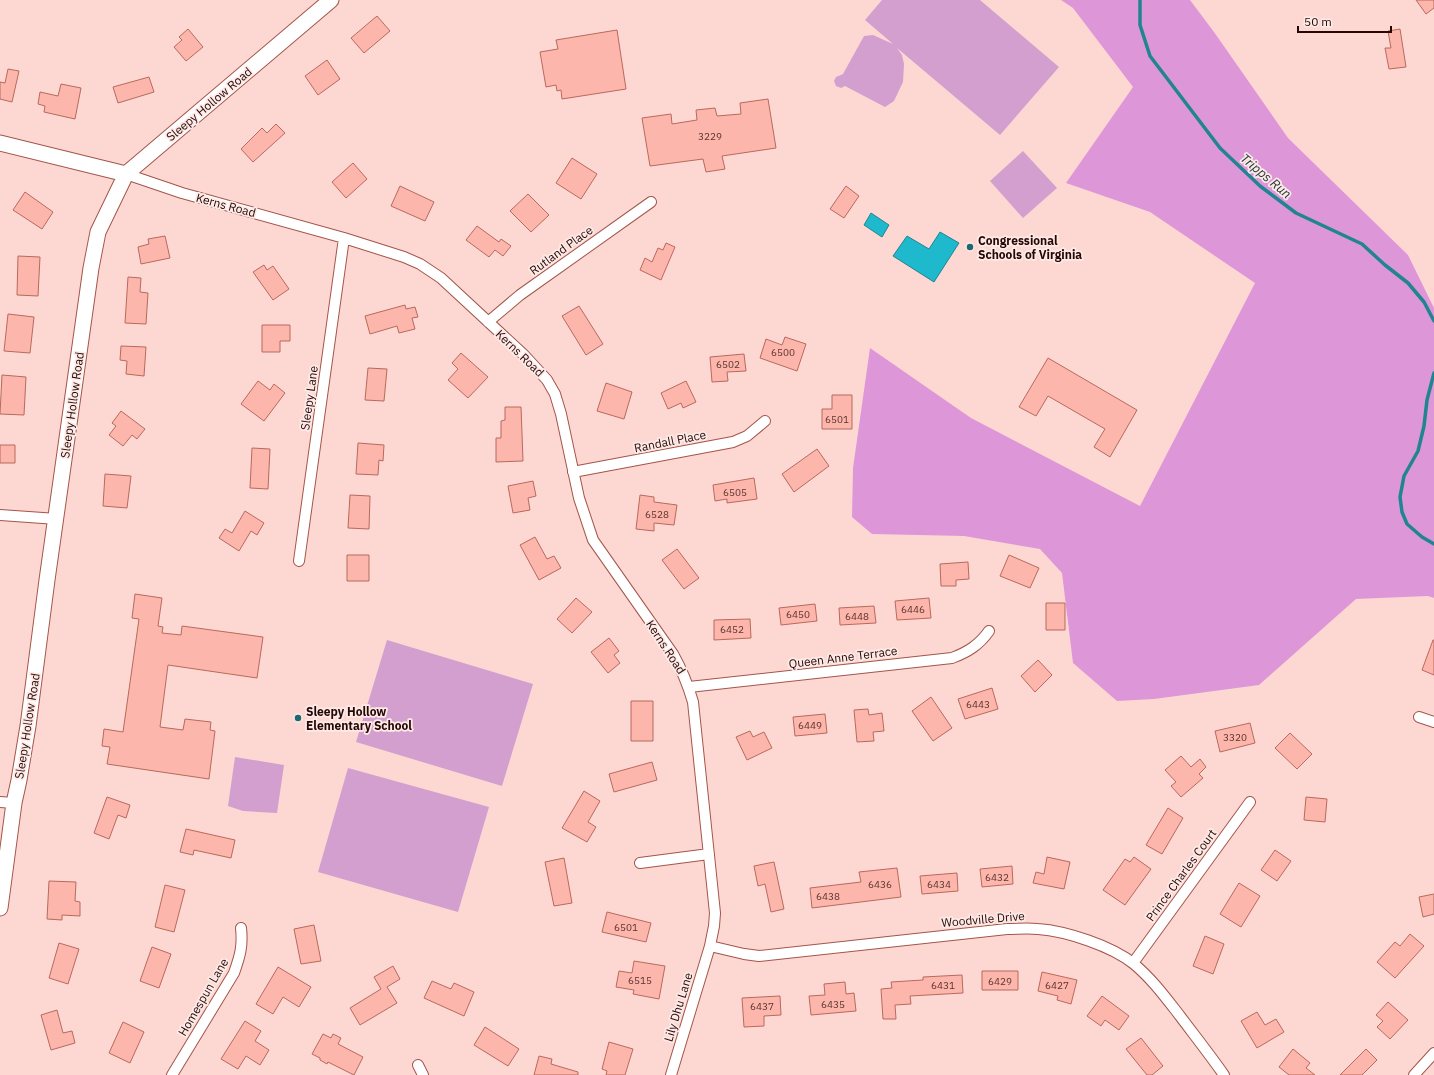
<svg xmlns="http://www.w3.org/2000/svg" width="1434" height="1075" viewBox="0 0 1434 1075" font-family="'IBM Plex Sans',sans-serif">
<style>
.green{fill:#d39fcf}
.forest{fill:#dd97d8}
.water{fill:#1fb9cd;stroke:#218491}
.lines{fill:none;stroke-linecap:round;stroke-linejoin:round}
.stream{stroke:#218491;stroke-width:3.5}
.building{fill:#fcb6ab;stroke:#b9695e}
.street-casing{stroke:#a3554a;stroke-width:12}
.secondary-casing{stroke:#a3554a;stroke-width:17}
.street{stroke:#fff;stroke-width:10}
.secondary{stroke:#fff;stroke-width:15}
.poi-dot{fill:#1c6772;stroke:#fdeae7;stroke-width:1.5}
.labels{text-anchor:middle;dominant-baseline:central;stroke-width:3.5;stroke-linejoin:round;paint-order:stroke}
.number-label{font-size:10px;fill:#5b332e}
.street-label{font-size:12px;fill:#250704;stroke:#fdeae7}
.poi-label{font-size:12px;font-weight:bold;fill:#250704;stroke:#fdeae7;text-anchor:start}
.water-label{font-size:13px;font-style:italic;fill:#21383c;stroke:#fdeae7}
</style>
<rect width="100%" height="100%" fill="#fdd8d2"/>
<path class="green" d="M882,0H980L1059,67L1000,135L897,48L902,55L904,64L903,82L894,101L885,107L845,86L841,88L836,86L834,81L836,77L843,74L864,36L873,35L893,44L865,20Z
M1023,151L1057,188L1023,218L990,181Z
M387,640L533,684L502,786L356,742Z
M235,757L284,765L277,813L243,811L228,806Z
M348,768L489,807L458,912L318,872Z"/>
<path class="forest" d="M1061,0H1190L1214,32L1288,138L1408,255L1434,308V598L1428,596L1356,599L1259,685L1154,699L1117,701L1073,663L1062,573L1040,549L964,536L872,534L852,517L853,468L870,348L971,418L1140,506L1255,283L1150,212L1066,183L1133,87L1073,8Z"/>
<path class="water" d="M871,213L889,225L882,237L864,225Z
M940,232L959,243L934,282L893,256L907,236L929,249Z"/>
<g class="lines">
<path class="stream" d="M1140,0V25L1150,56L1220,148L1260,186L1296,213L1362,244L1385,265L1408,283L1424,302L1434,321
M1434,373L1427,400L1424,426L1418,451L1404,476L1400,497L1402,512L1407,524L1422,537L1434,544"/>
</g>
<path class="building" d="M1416,0H1434V8L1426,14Z
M377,16L390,31L364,53L351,38Z
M188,29L203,47L186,61L174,47L182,40L179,37Z
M1400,29L1406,67L1389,69L1385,48H1391L1388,31Z
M617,30L626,89L562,99L561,90L557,91L556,85L546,87L540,52L558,49L556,40Z
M327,60L340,79L318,95L305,76Z
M8,69L19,71L12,102L0,99V82L5,83Z
M149,77L154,92L118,103L113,87Z
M61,84L81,88L75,119L44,112L45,106L38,104L40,92L58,96Z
M768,99L776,148L722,156L725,169L706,172L703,159L650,166L642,118L671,114L672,124L697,120L696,110L715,108L717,116L741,114L740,103Z
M276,124L285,133L253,162L241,149L262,128L267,133Z
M572,158L597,174L581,199L556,183Z
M353,163L367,179L346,198L332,182Z
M400,186L434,202L425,221L391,206Z
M846,186L859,196L844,218L830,209Z
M25,192L53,212L42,229L13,210Z
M528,194L549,215L531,232L510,211Z
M477,226L499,242L501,239L511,246L503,256L495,250L489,257L466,240Z
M165,236L170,258L141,264L138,247L149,244L148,239Z
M666,243L675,247L661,280L640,270L645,258L652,262L658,248L663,250Z
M18,256L40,257L38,296L17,295Z
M264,265L267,270L273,266L289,289L273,300L253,272Z
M128,277L141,278L140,292L148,293L146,324L125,323Z
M405,305L406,309L415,307L418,317L412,318L415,329L399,333L397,326L370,334L365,316Z
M579,306L603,344L586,355L562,316Z
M8,314L34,317L30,353L4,351Z
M262,325H290V341H280V352H262Z
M785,337L806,344L797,371L760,358L766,339L782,345Z
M121,346L146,347L144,376L126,374L127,361L120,360Z
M461,353L488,377L468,398L448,380L458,369L452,363Z
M744,354L746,371L727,372L728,381L712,382L710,357Z
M1048,358L1137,410L1110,457L1094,447L1105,429L1048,396L1036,416L1019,407Z
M368,368L387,369L384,401L365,400Z
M2,375L26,377L24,415L0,414Z
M258,381L270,390L274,384L285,393L264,421L241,404Z
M686,381L696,402L683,408L681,403L668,409L661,393Z
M606,383L632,392L624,419L597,411Z
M832,395H852V429H822V409H832Z
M505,407H521L523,461L496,462V438H501V421L505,420Z
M121,411L145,429L137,439L132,435L123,446L109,435L116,426L112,423Z
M358,443L384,445L383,461L379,460L378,475L356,474Z
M0,445H15V463H0Z
M252,448L270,449L268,489L250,488Z
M817,449L829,466L794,492L782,474Z
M105,474L131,476L127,508L103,506Z
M754,478L757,499L727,503V499L715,501L713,485Z
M533,481L536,496L528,498L530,510L513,513L508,486Z
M350,495L370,496L369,529L348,528Z
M640,495L654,497V502L677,505L674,525L654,523V531L636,529Z
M245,511L264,523L257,535L251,531L239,551L219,538L225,529L232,533Z
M535,537L547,559L554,556L561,568L539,580L520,545Z
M677,549L699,578L684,589L662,560Z
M347,555H369V581H347Z
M1009,555L1039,568L1030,588L1000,576Z
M968,562L969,579L956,580V586H941L940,564Z
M135,594L162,598L158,626L163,627L162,633L181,635L182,626L263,637L257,678L168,665L160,727L183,730L185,719L211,722L210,730L215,731L209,779L107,764L110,747L102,746L104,729L123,732L139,619L132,618Z
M576,598L592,612L572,633L557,619Z
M929,598L931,618L897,620L895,601Z
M1046,603H1065V630H1046Z
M815,604L817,621L781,625L779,608Z
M874,606L876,623L840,625L839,608Z
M750,619L751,638L714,640V620Z
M609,638L619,651L614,655L620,663L608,673L591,652Z
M1433,640H1434V675L1422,670Z
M1038,660L1052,675L1035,692L1021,676Z
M992,688L998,709L965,719L958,699Z
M931,697L952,728L933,741L912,711Z
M631,701H653V741H631Z
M868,709L869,715L882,713L884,731L873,732L874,741L857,742L854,710Z
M825,714L827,733L795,736L793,717Z
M1250,723L1255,743L1220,752L1215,731Z
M750,731L753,737L764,732L772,748L747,760L736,737Z
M1290,733L1312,754L1297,769L1275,748Z
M1181,756L1191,767L1200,759L1206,767L1199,774L1203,778L1181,797L1171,786L1176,782L1165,770Z
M652,762L657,780L614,792L609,774Z
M584,791L600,801L588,822L596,827L587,842L562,828Z
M107,797L130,805L126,818L118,815L109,839L94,833Z
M1306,797L1327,799L1325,822L1304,820Z
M1168,808L1183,818L1162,854L1146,845Z
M186,829L235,840L231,858L194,850L193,855L180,852Z
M1275,850L1291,861L1277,881L1261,870Z
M1047,857L1070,862L1064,889L1033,883L1036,872L1044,874Z
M1134,857L1151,869L1125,905L1103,890L1125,859L1130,862Z
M564,858L572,903L554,906L545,862Z
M774,862L784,909L771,912L765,884L758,886L754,866Z
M1012,866L1013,884L982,887L980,869Z
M897,868L901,897L812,908L810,888L861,882L859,872Z
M957,873L958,891L922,894L920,876Z
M49,881L76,882L75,901L80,902V916L62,915V920L47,919Z
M1239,883L1260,896L1241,927L1220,914Z
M165,885L185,890L174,932L155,927Z
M1434,894V914L1423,917L1419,897Z
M607,912L651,923L646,942L602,932Z
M314,925L321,961L301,964L294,929Z
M1410,934L1424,946L1395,978L1377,962L1395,942L1400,946Z
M1205,936L1224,944L1213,974L1193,966Z
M59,943L79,949L68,984L49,978Z
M152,947L171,954L159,988L140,981Z
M634,961L665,966L659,999L633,994L634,990L616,987L619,971L632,973Z
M393,966L400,979L387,987L397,1003L360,1025L350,1008L381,989L374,977Z
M278,967L311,987L299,1007L283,997L273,1014L256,1004Z
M982,971H1018V990H982Z
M1042,972L1077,980L1071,1004L1057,1000L1058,996L1038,991Z
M962,975L963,993L910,996L911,1004L895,1005L896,1019H883L881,989L892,988L891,982L923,980V977Z
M432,981L451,989L454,983L474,992L464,1016L424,998Z
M845,982L846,994L854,993L856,1011L811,1015L809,996L825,995L824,984Z
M780,996L781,1015L764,1016V1026L744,1027L742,998Z
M1102,996L1129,1016L1119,1030L1105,1020L1101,1026L1087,1016Z
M1388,1002L1408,1020L1390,1039L1377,1027L1383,1021L1376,1015Z
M57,1010L63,1033L72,1031L75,1043L51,1050L41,1015Z
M1257,1012L1265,1025L1276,1019L1284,1032L1257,1048L1241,1021Z
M245,1021L261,1031L255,1041L269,1050L260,1065L246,1056L238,1069L221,1059Z
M123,1022L144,1032L130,1063L109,1053Z
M485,1027L519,1049L508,1066L474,1045Z
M323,1034L331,1038L333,1034L341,1038L338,1044L363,1057L354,1075L328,1062L327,1064L320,1060V1058L312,1054Z
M1141,1038L1163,1066L1152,1075H1147L1126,1049Z
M609,1042L633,1049L625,1075H606L607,1071L602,1069Z
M1293,1049L1310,1063L1306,1068L1315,1075H1289L1279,1067Z
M1366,1049L1377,1060L1362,1075H1340Z
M539,1056L552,1059L551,1064L578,1072V1075H534Z"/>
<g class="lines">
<defs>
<path id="street" d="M126,174L182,193L344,238L404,257L420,264L441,278L524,355L547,380L555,394L561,414L579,498L593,540L673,654C682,670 688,685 693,702L715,913L714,926L710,946L671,1075
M488,322L520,295L651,202
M573,472L733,442L747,436L765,421
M0,515L57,519
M299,561L344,238
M689,687L952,658C968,652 979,645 989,631
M1419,717L1434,722
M0,802L14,803
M640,863L709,854
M710,946L744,954L759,956L1007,929C1017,929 1028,928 1038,929C1066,931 1112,946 1134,964C1152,979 1166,998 1180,1016C1195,1036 1210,1055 1224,1075
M1133,963L1250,802
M418,1065L423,1075
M172,1075L234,973C240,956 243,946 241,928
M1414,1075L1434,1053"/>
<path id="secondary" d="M0,143L126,174
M0,908L14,803L19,780L28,726L47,580L91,268L98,232L126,174L331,0"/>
</defs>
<use href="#street" class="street-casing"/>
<use href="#secondary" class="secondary-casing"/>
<use href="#street" class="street"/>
<use href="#secondary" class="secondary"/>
</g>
<g class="poi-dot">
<circle cx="970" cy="247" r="4"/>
<circle cx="298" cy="718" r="4"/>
</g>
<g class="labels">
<g class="number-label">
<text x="710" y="136">3229</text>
<text x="783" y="352">6500</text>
<text x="728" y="364">6502</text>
<text x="837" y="419">6501</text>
<text x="735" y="492">6505</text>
<text x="657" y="514">6528</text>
<text x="913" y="609">6446</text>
<text x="798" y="614">6450</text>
<text x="857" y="616">6448</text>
<text x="732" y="629">6452</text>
<text x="978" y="704">6443</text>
<text x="810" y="725">6449</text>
<text x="1235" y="737">3320</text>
<text x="997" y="877">6432</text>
<text x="880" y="884">6436</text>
<text x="939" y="884">6434</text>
<text x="828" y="896">6438</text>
<text x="626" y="927">6501</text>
<text x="640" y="980">6515</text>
<text x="1000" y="981">6429</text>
<text x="943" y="985">6431</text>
<text x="1057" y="985">6427</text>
<text x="833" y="1004">6435</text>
<text x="762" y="1006">6437</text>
</g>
<g class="street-label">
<text transform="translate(209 104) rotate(-40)">Sleepy Hollow Road</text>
<text transform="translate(226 205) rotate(15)">Kerns Road</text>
<text transform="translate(561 250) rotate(-36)">Rutland Place</text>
<text transform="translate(520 353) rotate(44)">Kerns Road</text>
<text transform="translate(309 398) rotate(-82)">Sleepy Lane</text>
<text transform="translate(72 405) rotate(-82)">Sleepy Hollow Road</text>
<text transform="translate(670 441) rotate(-11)">Randall Place</text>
<text transform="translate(666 647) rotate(57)">Kerns Road</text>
<text transform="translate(843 657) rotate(-7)">Queen Anne Terrace</text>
<text transform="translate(27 726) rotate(-81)">Sleepy Hollow Road</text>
<text transform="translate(1181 875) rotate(-54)">Prince Charles Court</text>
<text transform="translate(983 919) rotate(-5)">Woodville Drive</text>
<text transform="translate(203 997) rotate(-60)">Homespun Lane</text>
<text transform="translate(678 1007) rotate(-73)">Lily Dhu Lane</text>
</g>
<g class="poi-label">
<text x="978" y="240">Congressional<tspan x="978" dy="14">Schools of Virginia</tspan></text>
<text x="306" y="711">Sleepy Hollow<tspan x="306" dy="14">Elementary School</tspan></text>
</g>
<g class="water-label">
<text transform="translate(1266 176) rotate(40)">Tripps Run</text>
</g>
</g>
<path d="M1298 26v6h93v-6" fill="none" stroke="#250704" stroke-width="2"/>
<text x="1304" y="26" font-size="12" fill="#250704" stroke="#fdeae7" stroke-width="3" paint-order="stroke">50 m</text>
</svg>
